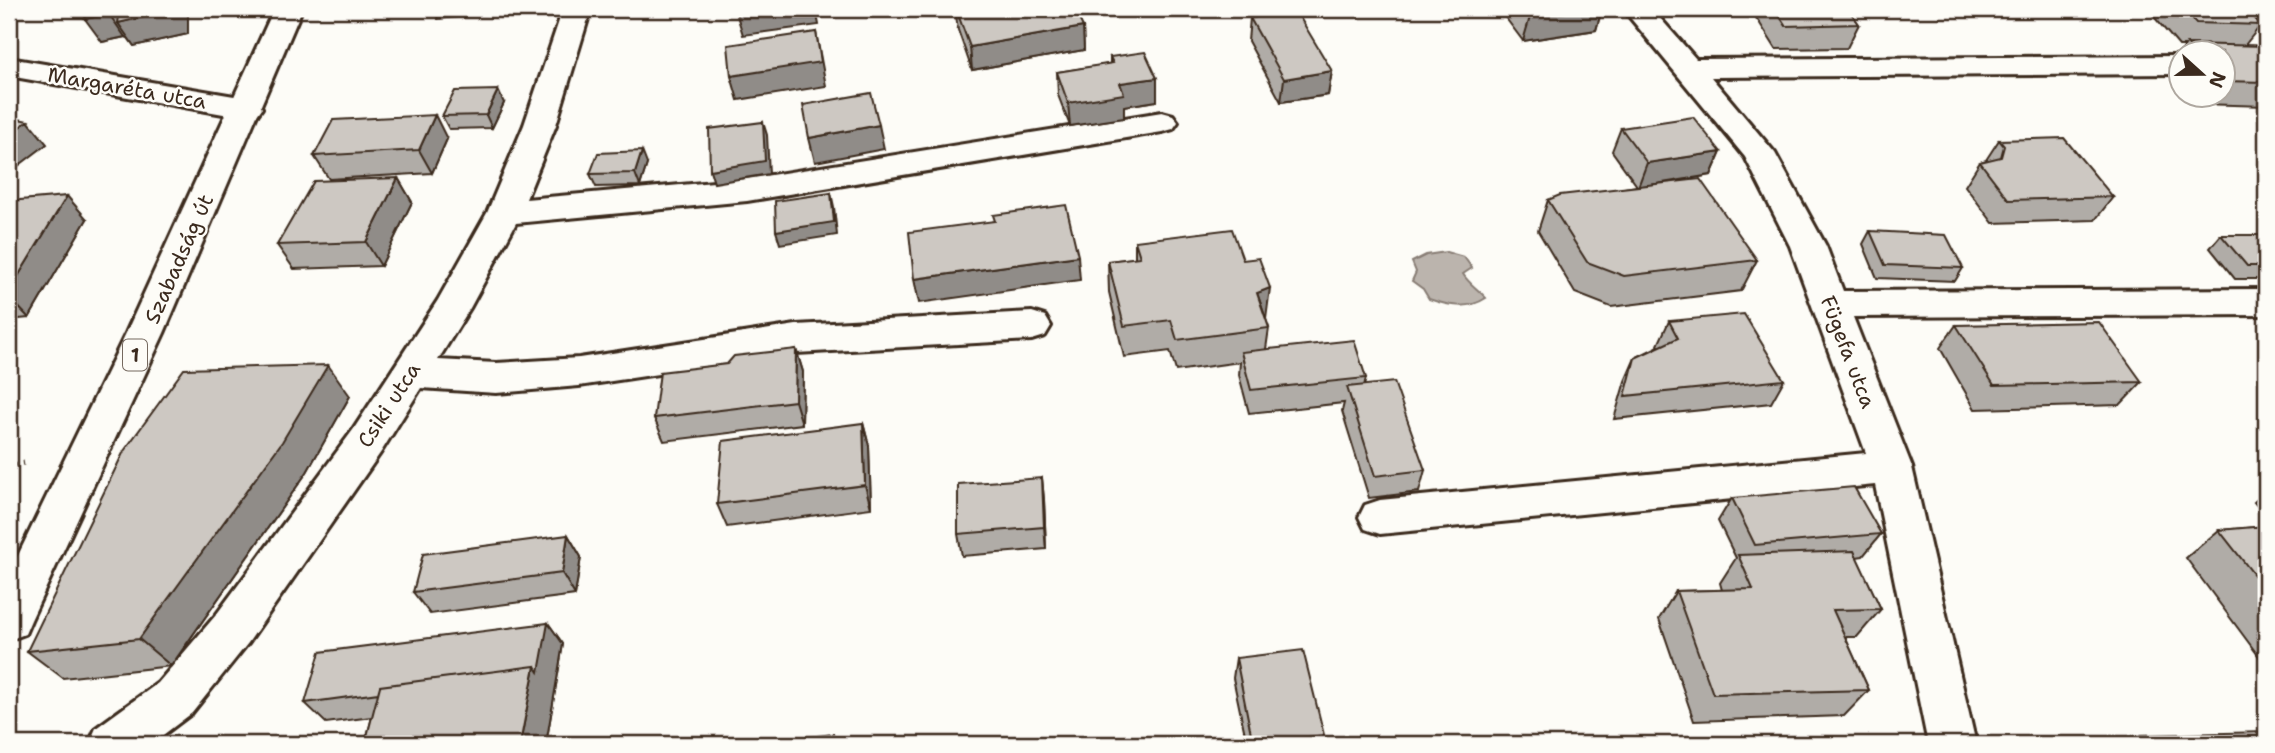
<svg xmlns="http://www.w3.org/2000/svg" width="2275" height="753" viewBox="0 0 2275 753" font-family="'Shantell Sans',sans-serif">
<style>
.water{fill:#bbb4ad;stroke:#887d74;stroke-width:2}
.lines{fill:none;stroke-linecap:round;stroke-linejoin:round}
.minor-casing{stroke:#3b2a1e;stroke-width:6}
.major-casing{stroke:#3b2a1e;stroke-width:6}
.path{stroke:#3b2a1e;stroke-width:5;stroke-dasharray:8 6;stroke-linecap:butt}
.minor{fill:#fdfcf7;fill-rule:evenodd}
.major{fill:#fdfcf7;fill-rule:evenodd}
.wall{fill:#b0aca7;stroke:#3b2a1e;stroke-width:2}
.shaded-wall{fill:#908c88;stroke:#3b2a1e;stroke-width:2}
.building{fill:#cdc8c2;stroke:#3b2a1e;stroke-width:2}
.labels{text-anchor:middle;dominant-baseline:central;stroke-width:5;stroke-linejoin:round;paint-order:stroke}
.shield{fill:#fdfcf7;stroke:#75695f;stroke-width:2}
.shield-label{font-size:19px;font-weight:bold;fill:#3b2a1e}
.street-label{font-size:21px;fill:#3b2a1e;stroke:#fdfcf7}
</style>
<rect width="100%" height="100%" fill="#fdfcf7"/>
<filter id="ink" filterUnits="userSpaceOnUse"><feTurbulence type="fractalNoise" baseFrequency=".0143" numOctaves="2"/><feDisplacementMap in="SourceGraphic" scale="14" xChannelSelector="R" yChannelSelector="G"/><feConvolveMatrix kernelMatrix="1 2 1 2 8 2 1 2 1" color-interpolation-filters="sRGB"/></filter>
<g filter="url(#ink)">
<path class="water" d="M1446,252L1464,257L1472,268L1463,274C1469,284 1478,289 1486,298C1468,310 1449,306 1429,299L1423,289L1412,281L1416,272L1412,262L1426,255Z"/>
<g class="lines">
<defs>
<path id="minor" d="M563,9H591L556,125L526,199L747,179L1162,112L1173,115L1178,122L1173,129L1162,132L747,201L516,223L470,308L438,360L496,363L579,358L796,325L1032,312L1045,316L1051,326L1045,336L1032,340L796,353L579,386L496,393L421,388L381,452L248,643L192,713L151,744H89L96,728L158,683L216,615L353,430L438,300L487,213L524,125Z
M1623,9H1652L1696,59L2180,56V74L1711,77L1775,153L1826,246L1843,291L2266,289V315L1853,317L1912,467L1976,744H1928L1875,485L1380,534L1365,529L1359,517L1365,505L1380,500L1866,453L1790,246L1745,157Z
M9,58L246,98L257,101L262,108L257,115L246,118L9,76Z"/>
<path id="major" d="M274,9H302L164,333L31,620L25,634L9,640V574L126,333Z"/>
</defs>
<use href="#minor" class="minor-casing"/>
<use href="#major" class="major-casing"/>
<path class="path" d="M9,465L24,463"/>
<use href="#minor" class="minor"/>
<use href="#major" class="major"/>
</g>
<path class="wall" d="M86,9H194L188,13V34L134,46L128,38L125,37L102,42Z
M434,9H508L507,12L438,19Z
M955,9L1083,27L1084,50L972,70L958,30Z
M1499,9H1602L1596,30L1523,41Z
M1753,9H1848L1859,24L1847,48L1776,49L1752,11Z
M2151,9H2246L2261,25L2245,45L2266,46V106L2200,104L2192,94H2222V52H2181L2185,46H2179L2149,11Z
M1250,18L1332,71L1328,95L1281,102L1248,41Z
M2180,53V80L2170,67Z
M1110,57L1157,78V101L1124,106V118L1070,126L1058,95L1057,72L1110,64Z
M504,103L492,128L449,129L442,116Z
M1621,128L1721,152L1711,175L1656,184L1757,260L1741,291L1611,307L1575,293L1538,231L1548,200L1637,186L1612,151Z
M447,139L432,173L329,179L314,156Z
M1999,140L2113,197L2095,220L1993,223L1965,186L1980,162L1986,160Z
M647,164L640,186L596,187L590,174Z
M398,178L412,202L381,266L294,269L277,245Z
M9,201L87,219L29,318L9,320Z
M1870,231L1963,268L1955,281L1877,278L1863,244Z
M2221,235H2266V279H2235L2210,248Z
M1135,241L1243,260L1266,319L1269,328L1266,349L1366,378L1364,386L1425,470L1419,492L1369,498L1342,411L1344,403L1249,413L1239,375L1240,362L1176,371L1170,351L1124,357L1109,292L1108,261L1135,258Z
M1669,321L1784,380L1771,403L1614,419L1625,381L1635,358L1659,346L1658,345Z
M1956,325L2142,382L2120,405L1975,409L1940,348Z
M796,349L803,372L802,424L664,441L654,418L727,364Z
M350,396L307,472L171,666L63,678L27,651Z
M863,423L869,446L871,508L727,527L717,504Z
M1042,478L1044,500L1046,549L962,556L958,534Z
M2266,491V517L2254,502Z
M1732,498L1881,534L1863,556L1856,557L1881,609L1857,637H1845L1869,690L1844,716L1694,721L1659,619L1676,591L1722,590L1720,583L1736,558L1718,521Z
M2266,526V666L2186,558L2219,530Z
M568,535L581,557L575,595L430,614L413,592Z
M548,623L563,644L546,744H365L372,717L326,723L305,703Z
M1236,658L1324,735L1322,744H1247L1233,678Z
M2141,735L2266,744H2128Z"/>
<path class="shaded-wall" d="M172,9H194L188,13V34L134,46L118,23Z
M759,9H816L819,25L743,35L736,12Z
M1588,9H1602L1596,30L1523,41L1530,17Z
M109,14L125,37L102,42L85,19Z
M1083,27L1084,50L972,70L970,47Z
M816,32L826,86L738,100L731,76Z
M1332,71L1328,95L1281,102L1284,79Z
M1157,78V101L1124,106V118L1070,126L1068,103L1120,83Z
M498,90L504,103L492,128L486,115Z
M435,115L447,139L432,173L419,150Z
M28,121L47,144L9,173V134Z
M763,122L767,135L769,174L714,183L710,170Z
M879,125L884,149L815,162L809,138Z
M642,151L647,164L640,186L635,173Z
M1721,152L1711,175L1638,187L1647,163Z
M398,178L412,202L381,266L366,242Z
M831,193L834,207L837,235L780,244L776,231Z
M67,196L87,219L29,318L9,297V291Z
M1078,256L1080,280L919,303L914,279Z
M1270,288L1266,319L1257,293Z
M796,349L803,372L802,424L795,401Z
M328,365L350,396L307,472L171,666L139,639Z
M863,423L869,446L871,508L865,485Z
M1042,478L1044,500L1046,549L1044,527Z
M568,535L581,557L575,595L562,573Z
M548,623L563,644L546,744H520L535,666Z
M833,734L837,744H833Z"/>
<path class="building" d="M86,9H172V11L118,23L119,16L109,14L85,19Z
M736,9H759L736,12Z
M956,9H1074L1083,27L970,47Z
M1523,9H1588L1530,17Z
M1775,9H1848L1859,24L1786,26Z
M2184,9H2246L2261,25L2196,23Z
M1296,11L1332,71L1284,79L1250,18Z
M816,32L821,62L731,76L728,45Z
M2187,44L2266,46V82L2222,81V52H2194Z
M1145,52L1157,78L1120,83L1124,94L1068,103L1057,72L1113,63L1110,57Z
M498,90L486,115L442,116L455,91Z
M871,93L879,125L809,138L803,105Z
M435,115L419,150L314,156L333,120Z
M9,117L28,121L9,134Z
M1693,117L1721,152L1647,163L1621,128Z
M763,122L765,161L710,170L709,129Z
M2064,138L2113,197L2009,200L1980,162L2001,157L2004,146L1999,140Z
M642,151L635,173L590,174L598,153Z
M398,178L366,242L277,245L314,181Z
M1700,179L1757,260L1624,276L1587,262L1548,200L1560,195Z
M831,193L834,222L776,231L775,201Z
M67,196L9,291V201Z
M1066,205L1078,256L914,279L909,232L995,221L993,215Z
M1232,229L1243,260L1259,258L1270,288L1257,293L1269,328L1177,340L1171,320L1124,326L1108,261L1140,257L1135,241Z
M1870,231L1946,235L1963,268L1885,265Z
M2221,235H2266V266H2247Z
M1744,314L1784,380L1625,396L1635,358L1678,338L1669,321Z
M2099,322L2142,382L1994,385L1956,325Z
M1354,340L1366,378L1251,390L1241,352Z
M796,349L795,401L654,418L660,372L727,364L734,356Z
M328,365L282,442L139,639L27,651L124,451L184,369Z
M1394,382L1425,470L1375,476L1347,387Z
M863,423L865,485L717,504L723,441Z
M1042,478L1044,527L958,534V484Z
M1854,487L1881,534L1755,545L1732,498Z
M2266,526V590L2219,530Z
M568,535L562,573L413,592L423,554Z
M1854,551L1881,609L1833,610L1869,690L1713,694L1676,591L1753,589L1738,555Z
M548,623L539,672L535,666L380,686L378,693L305,703L320,652Z
M1303,650L1324,735L1253,744L1236,658Z
M535,666L520,744H365L380,686Z
M2266,732V744H2146L2141,735Z
M833,734V744H790V739Z"/>
</g>
<g class="labels">
<rect class="shield" x="123" y="339.5" width="24" height="31" rx="5"/>
<g class="shield-label">
<text x="135" y="355">1</text>
</g>
<g class="street-label">
<text transform="translate(127 88) rotate(10)">Margaréta utca</text>
<text transform="translate(179 259) rotate(-66)">Szabadság út</text>
<text transform="translate(1848 352) rotate(69)">Fügefa utca</text>
<text transform="translate(389 405) rotate(-57)">Csiki utca</text>
</g>
</g>
<rect width="2275" height="753" fill="none" stroke="#fdfcf7" stroke-width="35"/>
<rect x="18" y="18" width="2240" height="718" fill="none" stroke="#3b2a1e" stroke-width="2.5" filter="url(#ink)"/>
<g transform="translate(2202 74) rotate(111)"><circle r="33" fill="#fdfcf7" stroke="#afa8a0" stroke-width="2"/>
<path d="M0-5L12 26L0 18L-12 26Z" fill="#3b2a1e"/>
<text y="-10" font-size="19" font-weight="bold" text-anchor="middle" fill="#3b2a1e">N</text>
</g>
</svg>
